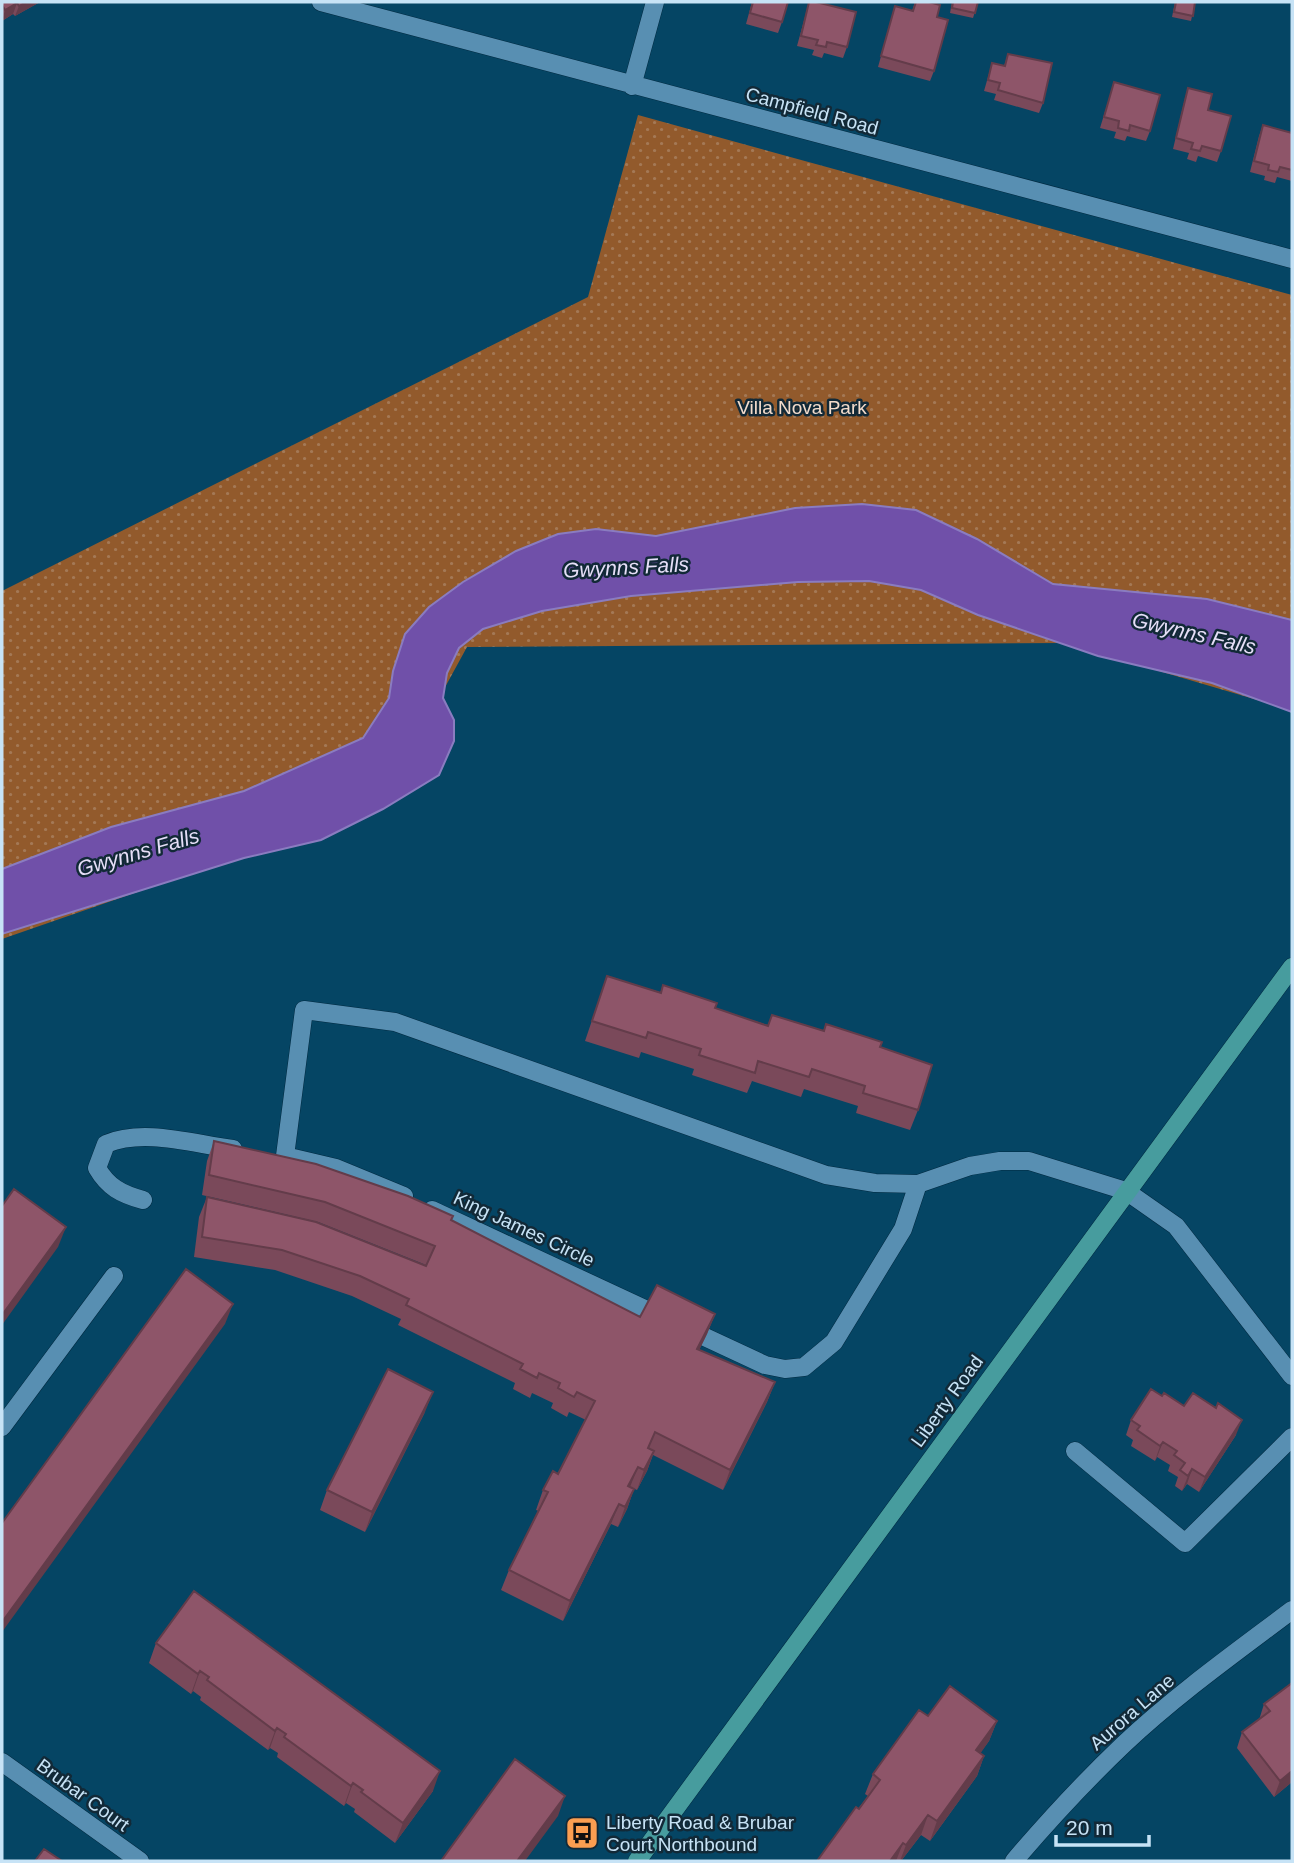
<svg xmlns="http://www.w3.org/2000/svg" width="1294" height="1863" viewBox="0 0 1294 1863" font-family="Helvetica,sans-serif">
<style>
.park{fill:url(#park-dots)}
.water{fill:#7050a9;stroke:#8a7cc0;stroke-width:2}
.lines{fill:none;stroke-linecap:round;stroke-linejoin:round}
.minor-casing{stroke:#002a41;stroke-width:19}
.major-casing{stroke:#002a41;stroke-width:19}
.minor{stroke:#588fb2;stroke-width:18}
.major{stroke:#479c9e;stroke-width:18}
.wall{fill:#7a495a}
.shaded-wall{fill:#633c4a}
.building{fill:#8e5569;stroke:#633c4a;stroke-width:2}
.labels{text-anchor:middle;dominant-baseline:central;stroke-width:5;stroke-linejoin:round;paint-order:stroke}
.street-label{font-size:19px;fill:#c7e3f6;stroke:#122937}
.park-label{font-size:19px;fill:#f3dccc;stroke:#122937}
.poi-label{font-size:19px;fill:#c7e3f6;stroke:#122937;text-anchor:start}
.water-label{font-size:21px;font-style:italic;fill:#e6dff8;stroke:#122937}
</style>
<defs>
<pattern id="park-dots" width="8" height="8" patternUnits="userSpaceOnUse" patternTransform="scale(1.75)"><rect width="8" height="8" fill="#925a2c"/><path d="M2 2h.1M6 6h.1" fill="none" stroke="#a47956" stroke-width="1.8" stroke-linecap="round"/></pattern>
</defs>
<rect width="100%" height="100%" fill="#054564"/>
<path class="park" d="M638,115L1292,295V679L1271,704L1064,643L467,647L379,808L2,939V591L588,297Z"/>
<path class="water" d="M862,504L916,510L977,539L1053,584L1207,599L1292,620V712L1212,683L1098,656L978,615L921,590L869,581L798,582L631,596L542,611L483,629L459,648L447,673L443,698L454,720V741L439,775L383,809L321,840L244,858L2,934V869L111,827L244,791L363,738L389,698L393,671L405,634L429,607L463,582L516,551L558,534L596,529L656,536L795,508Z"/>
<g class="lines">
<defs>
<path id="minor" d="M321,2L1292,259
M632,86L655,2
M404,1196L336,1168L285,1156L304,1010L395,1022L826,1175L875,1183L918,1184L970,1166L1000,1161H1029L1126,1191L1176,1226L1292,1376
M143,1200C121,1194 108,1187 97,1168L106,1144C144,1128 193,1144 233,1149
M432,1210L765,1365L785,1369L804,1367L834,1342L903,1229L918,1184
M2,1427L114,1276
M1075,1451L1185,1543L1292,1437
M2,1762L140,1861
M1014,1861C1049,1820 1085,1781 1124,1744C1176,1695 1235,1653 1292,1610"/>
<path id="major" d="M637,1861L1292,967"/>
</defs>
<use href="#minor" class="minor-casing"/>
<use href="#major" class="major-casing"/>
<use href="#minor" class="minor"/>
<use href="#major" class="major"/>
</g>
<path class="wall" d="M2,2H40L15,16L13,14L2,21Z
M752,2H786L782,22L778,33L746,24Z
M809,2L847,47L843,58L824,53L822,58L812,55L814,50L797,46Z
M915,2L937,17L934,71L930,81L878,67L895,6L912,11Z
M952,2H978L973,18L950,13Z
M1175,2H1195L1191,21L1172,17Z
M1008,54L1043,103L1039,113L994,100L996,94L984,91L992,63L1004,66Z
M1114,82L1150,131L1146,141L1127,136L1125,141L1114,138L1116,132L1100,128Z
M1188,88L1221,151L1217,162L1198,156L1196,162L1187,159L1189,153L1173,149L1185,98Z
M1263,125L1292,133V181L1277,177L1275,183L1264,180L1265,176L1250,172L1259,136Z
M607,976L768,1025L824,1031L880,1047L918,1110L910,1130L856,1113L858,1106L804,1089L801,1097L752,1081L747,1093L692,1075L694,1069L641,1052L639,1058L585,1041Z
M214,1141L451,1221L640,1317L715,1314L707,1334L699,1350L775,1382L767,1402L723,1490L653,1455L647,1471L637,1490L630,1487L634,1489L627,1509L618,1527L611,1524L563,1621L501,1590L509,1570L539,1511L536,1510L543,1490L558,1474L586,1420L569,1412L567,1417L551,1408L553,1403L532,1393L530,1398L513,1389L515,1383L398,1325L401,1319L352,1296L275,1270L194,1257L199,1217L207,1197L426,1265L318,1222L202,1195L207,1161Z
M1162,1396L1184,1406L1236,1435L1199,1492L1187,1484L1182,1491L1175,1486L1178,1477L1168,1471L1170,1465L1157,1457L1155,1461L1131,1446L1133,1440L1126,1435L1131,1420Z
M425,1412L365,1532L320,1510L327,1490Z
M156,1643L433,1791L395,1843L354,1812L355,1809L346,1803L344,1806L277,1757L278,1753L270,1748L268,1750L200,1700L201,1697L193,1691L191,1694L149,1663Z
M1292,1683V1782L1274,1797L1237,1748L1242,1732L1259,1720L1264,1704Z
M928,1716L997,1721L989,1741L980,1753L984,1756L977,1776L930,1841L921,1835L901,1861H817L868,1796L865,1794L873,1774Z"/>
<path class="shaded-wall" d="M26,2H40L15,16L19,6Z
M17,3L13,14L2,21L5,10Z
M66,1227L58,1247L2,1325V1315Z
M233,1304L225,1324L2,1632V1622Z
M715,1314L707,1334L690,1369L697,1349Z
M775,1382L767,1402L723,1490L730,1470Z
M433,1392L425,1412L365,1532L372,1512Z
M1242,1420L1236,1435L1199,1492L1205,1477Z
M1163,1442L1157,1457L1155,1461L1160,1446Z
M654,1451L647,1471L637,1490L644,1470Z
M638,1467L630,1487L621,1506L628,1486Z
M1192,1469L1187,1484L1182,1491L1188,1476Z
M634,1489L627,1509L618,1527L625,1507Z
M619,1504L611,1524L563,1621L570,1601Z
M200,1671L193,1691L191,1694L198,1674Z
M997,1721L989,1741L969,1770L976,1750Z
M277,1728L270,1748L268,1750L275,1731Z
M984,1756L977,1776L930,1841L937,1821Z
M440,1771L433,1791L395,1843L403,1823Z
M1292,1771V1782L1274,1797L1280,1781Z
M353,1783L346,1803L344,1806L351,1786Z
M565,1796L558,1816L525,1861H517Z
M928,1815L921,1835L901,1861H900L906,1845Z
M903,1843L896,1861H890Z"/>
<path class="building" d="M2,2H26L19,6L17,3L5,10L2,5Z
M753,2H788L782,22L750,13Z
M809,2H816L856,12L847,47L827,42L826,47L816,45L818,40L801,36Z
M916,2H929L940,5L937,17L948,20L934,71L881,56L895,6L913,11Z
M953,2H978L975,13L952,8Z
M1176,2H1195L1193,16L1174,12Z
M1008,54L1052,63L1043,103L998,90L1000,83L988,80L992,63L1005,66Z
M1114,82L1160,95L1150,131L1130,125L1129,131L1118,128L1119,121L1104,117Z
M1188,88L1212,94L1208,110L1231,116L1221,151L1202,146L1200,151L1191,149L1193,143L1176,138Z
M1263,125L1292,133V170L1280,167L1278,172L1268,170L1269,165L1254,161Z
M607,976L661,993L663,985L717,1003L715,1008L768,1026L772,1015L824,1031L826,1024L882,1042L880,1047L932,1065L918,1110L863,1093L865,1086L812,1069L809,1077L758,1061L755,1073L699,1055L701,1049L648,1032L646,1038L592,1021Z
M214,1141L316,1164L408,1196L453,1216L451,1220L640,1317L657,1285L715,1314L697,1349L775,1382L730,1470L655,1432L648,1448L654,1451L644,1470L638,1467L628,1486L634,1489L625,1507L619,1504L570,1601L509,1570L548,1492L543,1490L553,1471L558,1474L595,1401L577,1392L574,1397L558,1388L560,1383L539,1373L537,1378L520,1369L523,1364L406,1305L409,1299L360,1276L282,1250L202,1237L207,1197L316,1222L426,1266L435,1246L325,1202L209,1175Z
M14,1189L66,1227L2,1315V1206Z
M186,1269L233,1304L2,1622V1523Z
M388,1369L433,1392L372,1512L327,1490Z
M1151,1389L1162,1396L1164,1393L1184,1406L1193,1393L1216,1408L1218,1403L1242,1420L1205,1477L1192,1469L1188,1476L1180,1470L1185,1463L1174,1455L1177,1451L1163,1442L1160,1446L1137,1430L1140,1426L1131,1420Z
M194,1591L440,1771L403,1823L361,1792L363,1790L353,1783L351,1786L284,1737L286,1734L277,1728L275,1731L207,1680L209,1677L200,1671L198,1674L156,1643Z
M1292,1683V1771L1280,1781L1242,1732L1270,1711L1264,1704Z
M950,1686L997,1721L976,1750L984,1756L937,1821L928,1815L906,1845L903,1843L890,1861H817L856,1807L859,1809L880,1780L873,1774L919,1710L928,1716Z
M515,1759L565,1796L517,1861H441Z
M44,1849L62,1861H35Z"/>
<defs>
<symbol id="bus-square" viewBox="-11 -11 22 22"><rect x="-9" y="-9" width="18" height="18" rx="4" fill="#fb9e51" stroke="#122937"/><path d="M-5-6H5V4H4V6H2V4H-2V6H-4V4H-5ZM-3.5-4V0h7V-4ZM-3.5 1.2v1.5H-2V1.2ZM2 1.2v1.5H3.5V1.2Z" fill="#111"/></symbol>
</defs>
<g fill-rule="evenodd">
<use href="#bus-square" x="563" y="1814" width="38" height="38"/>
</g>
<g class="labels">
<g class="street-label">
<text transform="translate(812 111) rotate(15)">Campfield Road</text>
<text transform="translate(524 1229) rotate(25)">King James Circle</text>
<text transform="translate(947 1401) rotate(-54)">Liberty Road</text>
<text transform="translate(1132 1712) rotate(-41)">Aurora Lane</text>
<text transform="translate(83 1795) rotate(36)">Brubar Court</text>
</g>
<g class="park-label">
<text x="802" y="407">Villa Nova Park</text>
</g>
<g class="poi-label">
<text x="606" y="1822">Liberty Road &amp; Brubar<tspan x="606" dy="22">Court Northbound</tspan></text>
</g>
<g class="water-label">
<text transform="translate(626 567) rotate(-3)">Gwynns Falls</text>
<text transform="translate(1194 633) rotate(13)">Gwynns Falls</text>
<text transform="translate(138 852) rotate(-16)">Gwynns Falls</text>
</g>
</g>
<rect width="1294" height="1863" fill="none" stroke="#c7e3f6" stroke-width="7"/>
<path d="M1056 1835v10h93v-10" fill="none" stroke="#c7e3f6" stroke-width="3.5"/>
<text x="1066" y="1835" font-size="21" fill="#c7e3f6" stroke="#122937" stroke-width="5" paint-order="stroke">20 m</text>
</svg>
